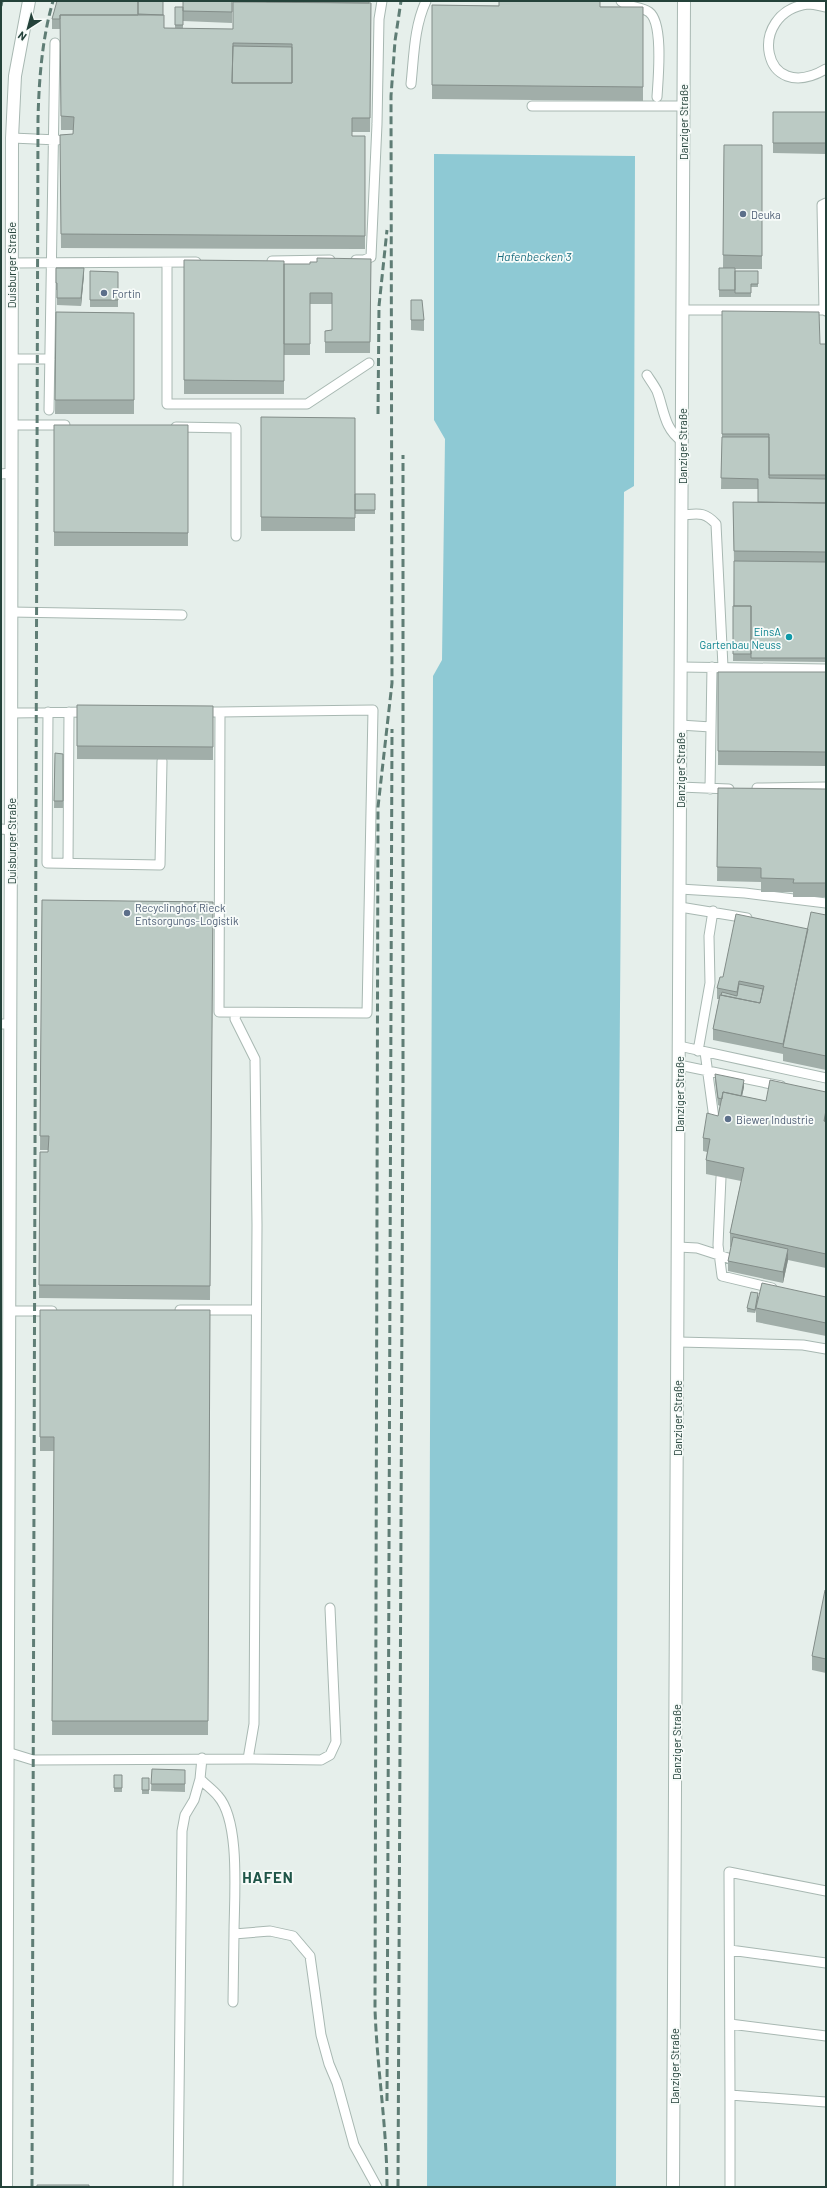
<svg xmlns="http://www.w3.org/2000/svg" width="827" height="2188" viewBox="0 0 827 2188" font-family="Barlow,sans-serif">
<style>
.water{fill:#8ec9d4}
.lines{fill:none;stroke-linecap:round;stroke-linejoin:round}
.lane-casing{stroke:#a8b8b2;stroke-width:11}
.street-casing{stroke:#a8b8b2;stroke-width:14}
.lane{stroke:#fff;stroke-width:9}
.street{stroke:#fff;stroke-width:12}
.rail{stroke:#5f7d75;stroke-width:3;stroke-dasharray:8 4;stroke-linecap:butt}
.wall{fill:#a1aea9}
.shaded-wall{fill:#838d89}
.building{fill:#bbcac4;stroke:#838d89;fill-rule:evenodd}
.service-dot{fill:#5c6f8a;stroke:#f7fbf9;stroke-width:1.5}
.culture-dot{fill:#0f9aa8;stroke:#f7fbf9;stroke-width:1.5}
.labels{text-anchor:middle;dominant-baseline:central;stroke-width:3.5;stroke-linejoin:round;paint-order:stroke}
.street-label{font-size:11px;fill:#24423a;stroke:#f7fbf9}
.service-label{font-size:11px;fill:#4e5e75;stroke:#f7fbf9;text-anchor:start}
.culture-label{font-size:11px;fill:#0d838f;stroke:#f7fbf9;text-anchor:end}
.water-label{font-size:12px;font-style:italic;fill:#1c6f80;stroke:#f7fbf9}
.district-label{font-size:15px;font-weight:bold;letter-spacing:1px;fill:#1f5548;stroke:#f7fbf9}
</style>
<rect width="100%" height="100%" fill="#e6efeb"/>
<path class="water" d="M434,154L635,156L634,486L624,492L618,1263L616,2187H427L433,676L442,660L445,439L434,420Z"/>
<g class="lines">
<defs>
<path id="lane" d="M621,1C629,8 641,6 649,12C664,23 658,79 657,97
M826,7C821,6 813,4 808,4C746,12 761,107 826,69
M411,84C414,56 414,27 426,1
M532,106H683
M12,138L58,140
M826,203L822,205L824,310L826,311
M356,260H364L371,257L377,124L379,19L382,1
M272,261L330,260
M11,263L196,262
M167,263V404H307L369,363
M683,310H824
M11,359H50
M647,375C650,380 654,385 657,391C664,409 664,429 682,441
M49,410L55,43
M11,425H65
M176,427L236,428V536
M1,474L11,473
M682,515C698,514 704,511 716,524L723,667
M11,612L182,615
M681,667L826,669
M48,712L47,863L160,865L162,761
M201,712H220L219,1012L367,1013L373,710L220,712
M11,713L88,712
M680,725L711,727
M680,787L729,789
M757,788L826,787
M710,789L712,667
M1,829L11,830
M68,863L69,712
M680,889L745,893L826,903
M680,907L747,918
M1,1024H10
M679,1046L826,1078
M698,1051L710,983L709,936L713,911
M705,1052L715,1126
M679,1065L781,1086
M721,1177L718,1245L722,1276L772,1288
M678,1247L697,1248L731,1259
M180,1310H256
M9,1311H52
M678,1342L803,1345L826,1349
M1,1753L7,1752L33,1760L248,1759L254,1724L257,1225L255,1059L235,1019L236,1013
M248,1759L321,1760L330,1755L336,1742L330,1608
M200,1779C206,1785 213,1790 218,1796C241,1822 234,1899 234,1934L270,1931L293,1936L310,1956L321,2035L329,2064L337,2083L354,2145L377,2187
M826,1891L729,1872L730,2095L826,2102
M730,1950L826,1963
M233,2002L234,1934
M730,2024L826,2036
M178,2187L182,1831L185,1815L194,1800L200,1779L202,1758
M730,2187V2095"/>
<path id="street" d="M6,2187L11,830L12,138L15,76L29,1
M673,2187L684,1"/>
</defs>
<use href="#lane" class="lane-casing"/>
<use href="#street" class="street-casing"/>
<use href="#lane" class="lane"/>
<use href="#street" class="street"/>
<path class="rail" d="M1,6L2,1
M378,414L379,306L387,230
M387,2101L392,729
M32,2187L38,119C39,79 42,39 53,1
M387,2187C387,2127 377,2069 375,2009L378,807L392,683L391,96L395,41L401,1
M398,2187L403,1087V455"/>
</g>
<path class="wall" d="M57,1L163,15L164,28H175V7H183L232,1V23L183,21V18V29H233L267,2V1H369V3H371L370,132H352V136H365V249L61,248L60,135L73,134V130H61L60,29H52V19Z
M432,5L643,7V101L432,99Z
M773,112H826V154L773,153Z
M724,145H762V269H735V271H758V287H751V297H719V268H723Z
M371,259L370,353H325V331L332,330V304H310V355H284V264H310L317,262Z
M184,260L284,261V394H184Z
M56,268L84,275L81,306L57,305V290H56Z
M90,271L118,272V307H90Z
M411,300L424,320V331L411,330Z
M722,311L820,344H826V662L733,661L734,564L733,502H758V489H721L722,437Z
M56,312L134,313V414H55Z
M261,417L355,496L375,494V514H355V531H261Z
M54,425H188V546H54Z
M718,672H826V766L718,765Z
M77,705L213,706V760L77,759Z
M55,753L63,754V808H54Z
M718,788L826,789V897H793V892H761V882L717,881Z
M42,900L213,902L210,1300L39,1298L40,1152H48V1150H40Z
M826,915V1070L783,1061V1054L713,1040V1029L719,999H717V988L723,977L808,929Z
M715,1074L744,1087L742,1096L766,1101L826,1092V1268L788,1260L783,1283L728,1271V1261L731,1247H730V1233L741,1181L706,1174V1160L707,1152L703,1151V1138L718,1116L720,1106L718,1105L715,1081Z
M758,1297L755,1313L747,1312V1308Z
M826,1297V1336L756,1322V1308Z
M40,1310H210L208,1735H52L54,1451H40Z
M826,1590V1673L812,1670V1656Z
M152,1769L185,1770V1792L151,1791Z
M114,1775H122V1792H114Z
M142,1778H149V1794H142Z"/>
<path class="shaded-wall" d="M84,268V275L81,306V298Z
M744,1080V1087L739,1109V1102Z
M826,1110V1124L824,1121Z
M788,1249V1260L783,1283V1272Z
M758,1293V1297L755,1313V1310Z"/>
<path class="building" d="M57,1H138V15H60V19H52Z
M138,1H163V15L138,14Z
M183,1H232V12L183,11Z
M292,1H369V3L292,2Z
M499,1H600V7H643V87L432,85V5L499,6Z
M233,2L371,3L370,118H352V136H365V236L61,234L60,135L73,134L74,117L61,116L60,15H164V28L233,29ZM233,43L292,44V83H232Z
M175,7H183V25H175Z
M233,46L292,47V83H232Z
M773,112H826V143H773Z
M724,145H762V256L723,255Z
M317,258L371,259L370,342H325V331L332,330V293H310V344H284V264H310V262H317Z
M184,260L284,261V381L184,380Z
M56,268H84L81,298H57V283H56Z
M719,268H735V290H719Z
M90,271L118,272V300H90Z
M735,271H758V284H751V293H735Z
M411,300H422L424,320H411Z
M722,311L819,312L820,344H826V475H769V434H722Z
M56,312L134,313V400H55Z
M261,417L355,418V518L261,517Z
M54,425H188V533L54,532Z
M722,437H769V478L826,479V503L758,502V479L721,478Z
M355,494H375V510H355Z
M733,502L826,503V552L734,551Z
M734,561L826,562V658H751V606H734Z
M733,606H751V654H733Z
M718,672H826V752L718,751Z
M77,705L213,706V747L77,746Z
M55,753L63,754V801H54Z
M718,788L826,789V883H793L794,879L761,878V868L717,867Z
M42,900L213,902L210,1286L39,1285L40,1152H48L49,1136H40Z
M811,912L826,915V1056L783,1047Z
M736,914L808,929L783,1044L713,1029L720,995L760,1003L764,986L739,981L737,992L717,988L720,977H723Z
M739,984L763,989L760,1003L721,995L722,992L737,996Z
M715,1074L744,1080L741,1096L723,1092L722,1099L718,1098Z
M770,1080L826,1092V1110L824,1121L826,1122V1254L730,1233L744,1168L706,1160L710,1139L703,1138L707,1113L718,1116L723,1092L766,1101Z
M733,1237L788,1249L783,1272L728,1261Z
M762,1283L826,1297V1323L756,1308Z
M751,1292L758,1293L755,1310L747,1308Z
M40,1310H210L208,1721H52L54,1437H40Z
M825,1590H826V1659L812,1656Z
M152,1769L185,1770V1784H151Z
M114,1775H122V1788H114Z
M142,1778H149V1790H142Z
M37,2185H89V2187H37Z"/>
<g class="service-dot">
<circle cx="743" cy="214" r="4"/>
<circle cx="104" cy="293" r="4"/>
<circle cx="127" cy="913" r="4"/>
<circle cx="728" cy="1119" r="4"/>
</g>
<circle class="culture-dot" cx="789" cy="637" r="4"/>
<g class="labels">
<g class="street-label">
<text transform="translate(683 122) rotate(-90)">Danziger Straße</text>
<text transform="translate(11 265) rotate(-90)">Duisburger Straße</text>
<text transform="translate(682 446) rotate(-90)">Danziger Straße</text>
<text transform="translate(680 770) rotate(-90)">Danziger Straße</text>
<text transform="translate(11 841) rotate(-90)">Duisburger Straße</text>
<text transform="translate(679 1094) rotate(-90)">Danziger Straße</text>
<text transform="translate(677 1418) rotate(-90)">Danziger Straße</text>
<text transform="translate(676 1742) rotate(-90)">Danziger Straße</text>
<text transform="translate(674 2066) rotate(-90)">Danziger Straße</text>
</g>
<g class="service-label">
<text x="751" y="214">Deuka</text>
<text x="112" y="293">Fortin</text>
<text x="135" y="907">Recyclinghof Rieck<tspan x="135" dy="13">Entsorgungs-Logistik</tspan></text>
<text x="736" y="1119">Biewer Industrie</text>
</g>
<g class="culture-label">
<text x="781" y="631">EinsA<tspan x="781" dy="13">Gartenbau Neuss</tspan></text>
</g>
<g class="water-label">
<text x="534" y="256">Hafenbecken 3</text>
</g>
<g class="district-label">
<text x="268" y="1877">HAFEN</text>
</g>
</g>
<rect width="827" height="2188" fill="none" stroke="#24423a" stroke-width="4"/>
<g transform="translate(28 28) rotate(216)" stroke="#f7fbf9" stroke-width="3" paint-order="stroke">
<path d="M0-3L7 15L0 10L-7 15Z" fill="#24423a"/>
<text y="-6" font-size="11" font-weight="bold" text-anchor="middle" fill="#24423a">N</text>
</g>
</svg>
